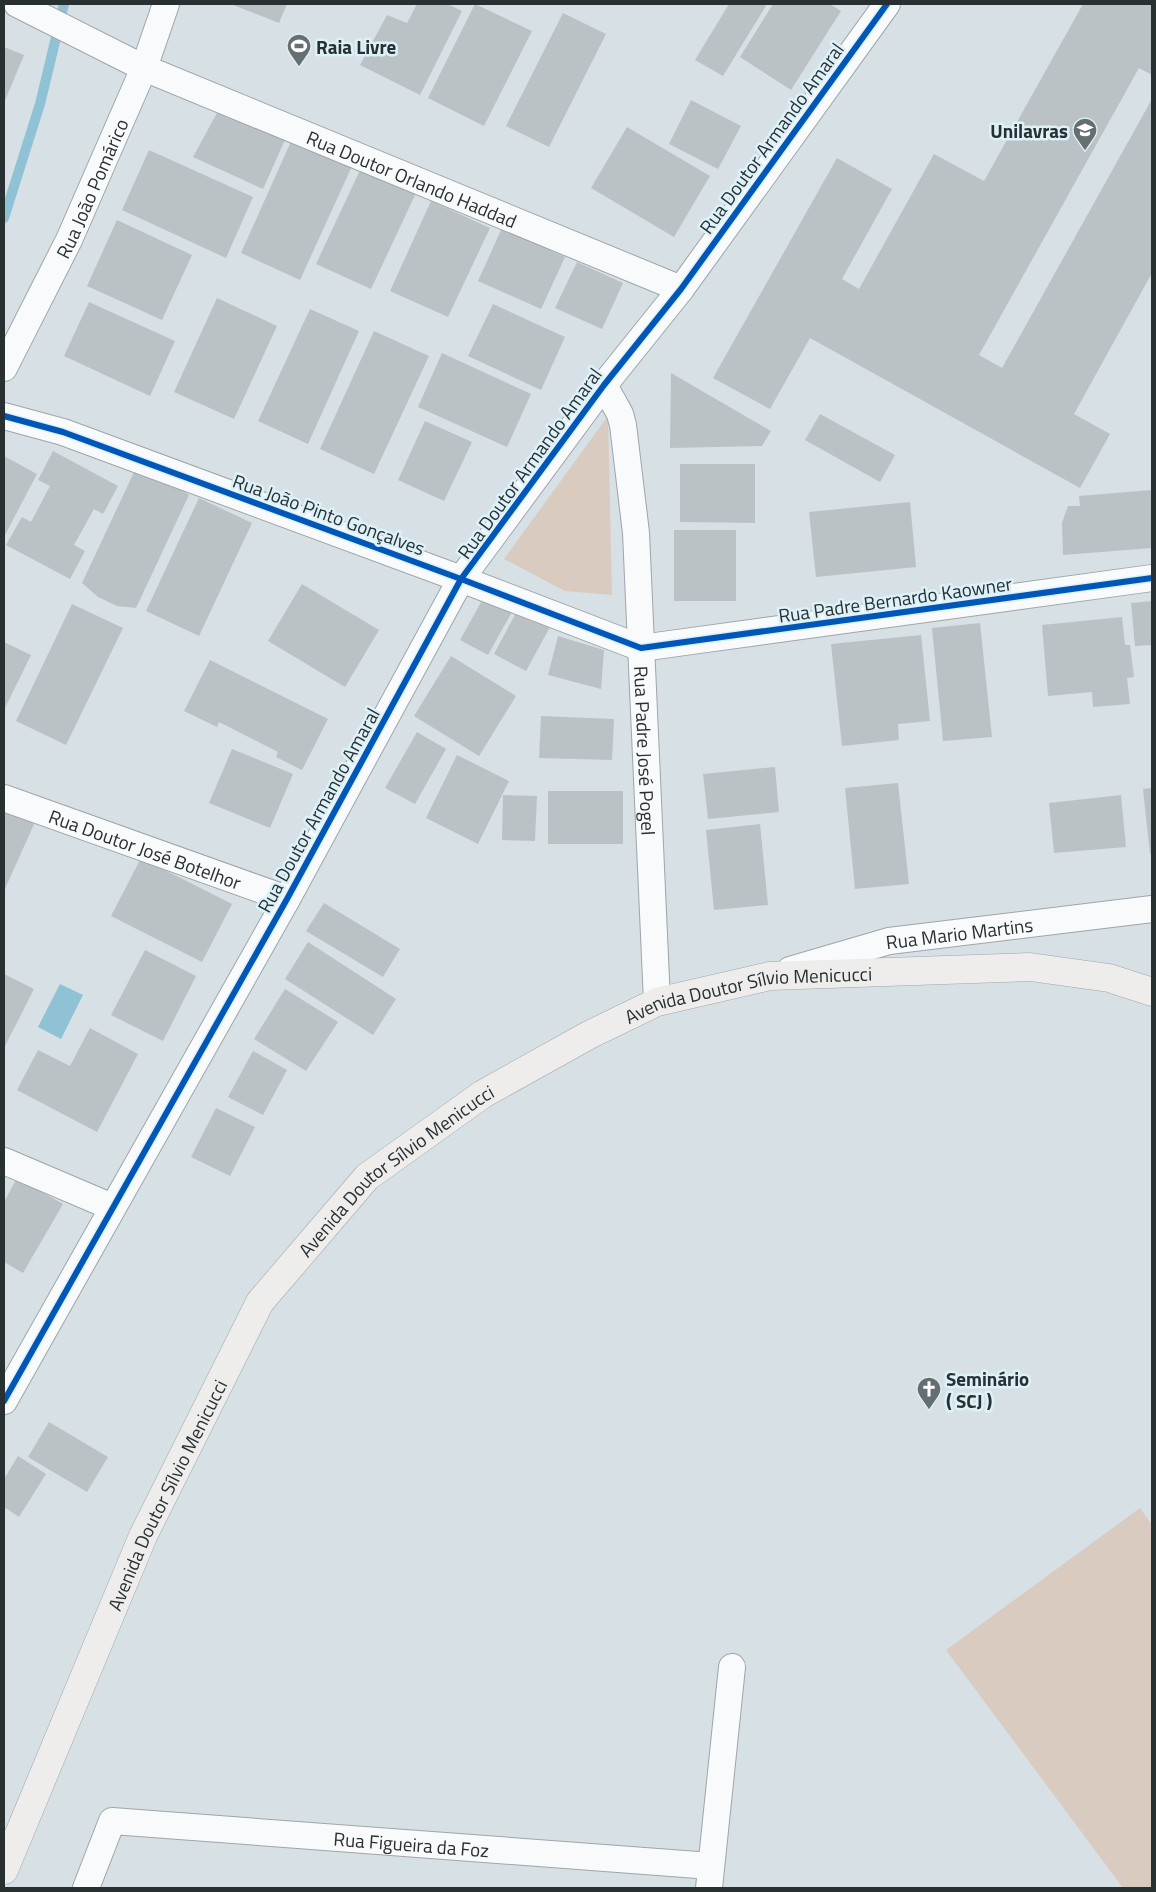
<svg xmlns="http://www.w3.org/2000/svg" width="1156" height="1892" viewBox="0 0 1156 1892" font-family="'Titillium Web',sans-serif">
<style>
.green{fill:#d9cbbf}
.water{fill:#8fc2d4}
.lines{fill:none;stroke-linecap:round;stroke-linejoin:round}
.stream{stroke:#8fc2d4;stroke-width:10}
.building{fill:#bac2c6}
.minor-casing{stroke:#9ea6a9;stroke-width:28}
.secondary-casing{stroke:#9ea6a9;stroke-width:29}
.minor{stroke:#f9fafb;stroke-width:26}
.secondary{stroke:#eeedeb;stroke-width:28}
.cycleway-casing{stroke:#ddf1f8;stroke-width:9}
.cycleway{stroke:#0057b8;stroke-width:6}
.labels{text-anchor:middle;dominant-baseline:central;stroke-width:5;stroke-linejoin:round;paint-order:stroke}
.poi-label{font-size:19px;font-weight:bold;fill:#283032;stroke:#ddf1f8;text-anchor:start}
.street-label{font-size:19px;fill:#283032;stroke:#ddf1f8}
</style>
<rect width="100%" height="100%" fill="#d6e0e5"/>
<path class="green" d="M608,416L612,595L565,591L504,559Z
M1140,1508L1152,1525V1888H1123L946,1650Z"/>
<path class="water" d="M60,984L83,995L61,1039L38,1027Z"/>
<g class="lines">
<path class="stream" d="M4,218L40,104L64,4"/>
</g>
<path class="building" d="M231,4H287L279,23Z
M417,4H448L462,11L420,95L360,65L387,15L407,23Z
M475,4L532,31L484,126L428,98Z
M729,4H767L723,76L695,60Z
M773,4H830L841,11L791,90L740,57Z
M1083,4H1152V75L1139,68L979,355L1002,368L1152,99V273L1074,414L1110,434L1080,488L810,338L770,409L713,378L837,158L892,189L842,279L859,289L934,154L984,181Z
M563,13L606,34L549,147L506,126Z
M4,47L24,55L4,103Z
M691,100L741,126L718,169L669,144Z
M218,111L285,140L263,189L193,157Z
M627,127L710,176L674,237L591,188Z
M293,137L353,164L300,280L241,253Z
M149,150L253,197L226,258L122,210Z
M361,168L416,193L371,289L316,264Z
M431,201L490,228L448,317L390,291Z
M117,220L192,255L162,320L87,286Z
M502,228L565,257L541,309L478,281Z
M577,262L623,283L602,329L555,308Z
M217,298L277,326L234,419L174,392Z
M89,302L175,341L150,396L64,356Z
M493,304L565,337L541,390L468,356Z
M310,309L359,331L308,444L258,421Z
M374,331L429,356L374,474L320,449Z
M442,353L531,394L507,447L418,407Z
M671,373L771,431L762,446L670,448Z
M820,414L895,455L880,482L805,440Z
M425,421L472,442L444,501L398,480Z
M53,451L118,486L103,514L94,509L74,545L85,551L70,579L6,545L22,517L31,522L50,486L38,480Z
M4,456L37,474L4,537Z
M680,464H755V523L680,522Z
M135,470L163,478L189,495L136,608L117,606L98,597L82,583Z
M1152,490V548L1063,555L1062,523L1068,506H1080L1079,496Z
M199,498L252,523L199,636L146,611Z
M910,502L916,567L816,577L809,512Z
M674,530H736V601H674Z
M302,584L379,630L345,687L268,641Z
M484,597L512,612L488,655L460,640Z
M1152,601V645L1135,646L1131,603Z
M72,604L123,628L66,745L16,721Z
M518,609L550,627L526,671L494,654Z
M1122,617L1125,645H1130L1134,677L1127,678L1130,704L1093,707L1092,692L1048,696L1042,625Z
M980,623L992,737L943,741L932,628Z
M921,635L930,721L898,724L899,740L842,746L831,644Z
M558,636L604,650L601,689L548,675Z
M4,642L31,655L4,710Z
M451,656L516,696L479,756L414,716Z
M210,660L328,719L302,770L276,757L278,752L219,722L217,727L184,711Z
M541,716L614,719L612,760L539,758Z
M417,732L446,749L415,804L385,788Z
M232,749L293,774L270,828L209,803Z
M457,755L509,781L478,844L426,818Z
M775,767L779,812L708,819L703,774Z
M898,783L909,884L855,889L845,788Z
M1152,788V854H1150L1143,789Z
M548,791H623V844H548Z
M503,795L537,796L535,841L502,840Z
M1121,795L1126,847L1054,853L1049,803Z
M4,804L35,822L4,891Z
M760,824L768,905L714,910L706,830Z
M141,858L232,904L202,962L111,916Z
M324,903L400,949L383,977L306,931Z
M308,942L396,999L373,1035L285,979Z
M145,950L196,976L163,1041L111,1015Z
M4,974L34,989L4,1048Z
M285,989L338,1022L306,1071L254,1039Z
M90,1028L138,1054L97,1132L17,1090L38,1050L70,1066Z
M253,1051L287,1070L263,1115L228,1097Z
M216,1108L255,1127L230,1176L191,1157Z
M17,1178L63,1204L23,1273L4,1262V1202Z
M49,1422L108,1457L87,1492L28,1457Z
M18,1456L46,1474L19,1517L4,1507V1479Z"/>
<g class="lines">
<defs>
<g id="minor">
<path id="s1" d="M17,4L144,68L681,289"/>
<path id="s2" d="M4,368L69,240L144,68L166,4"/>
<path id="s3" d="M604,385L620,414L623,425L636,533L657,1002"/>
<path d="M4,416L63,432L461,579L641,648L1152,578"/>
<path id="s4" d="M4,798L287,899"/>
<path id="s5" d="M790,970L889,941L1152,909"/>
<path d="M4,1161L112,1207"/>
<path d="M4,1401L287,899L461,579L604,385L681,289L887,4"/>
<path id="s6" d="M86,1888L112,1821L711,1866"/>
<path d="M709,1888L732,1667"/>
</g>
<g id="secondary">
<path id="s7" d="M4,1870L143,1536L260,1302L367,1177L483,1094L589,1035L657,1002L770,976L1030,967L1109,978L1152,992"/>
</g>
</defs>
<use href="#minor" class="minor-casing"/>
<use href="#secondary" class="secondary-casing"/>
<use href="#minor" class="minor"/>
<use href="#secondary" class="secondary"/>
<defs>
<path id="cycleway" d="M4,416L63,432L461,579L641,648L1152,578
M4,1401L287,899L461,579L604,385L681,289L887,4"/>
</defs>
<use href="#cycleway" class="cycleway-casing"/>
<use href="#cycleway" class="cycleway"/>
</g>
<defs>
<symbol id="stadium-pin" viewBox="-11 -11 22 30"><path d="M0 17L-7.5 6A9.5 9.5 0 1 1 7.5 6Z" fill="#656e71" stroke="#ddf1f8"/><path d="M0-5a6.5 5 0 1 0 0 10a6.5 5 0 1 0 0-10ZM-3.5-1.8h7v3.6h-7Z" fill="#fff"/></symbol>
<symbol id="university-pin" viewBox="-11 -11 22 30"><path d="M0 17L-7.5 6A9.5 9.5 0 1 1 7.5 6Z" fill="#656e71" stroke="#ddf1f8"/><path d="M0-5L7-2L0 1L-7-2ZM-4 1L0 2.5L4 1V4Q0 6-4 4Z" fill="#fff"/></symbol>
<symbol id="church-pin" viewBox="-11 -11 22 30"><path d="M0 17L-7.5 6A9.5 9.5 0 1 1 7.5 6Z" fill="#656e71" stroke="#ddf1f8"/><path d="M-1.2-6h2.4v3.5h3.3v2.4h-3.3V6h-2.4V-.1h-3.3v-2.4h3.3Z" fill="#fff"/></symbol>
</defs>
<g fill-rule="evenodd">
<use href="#stadium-pin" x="285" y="32" width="28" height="38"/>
<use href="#university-pin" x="1071" y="116" width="28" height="38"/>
<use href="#church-pin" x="915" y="1375" width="28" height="38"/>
</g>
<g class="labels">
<g class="poi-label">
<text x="316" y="46">Raia Livre</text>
<text x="1068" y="130" text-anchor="end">Unilavras</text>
<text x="946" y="1378">Seminário<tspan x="946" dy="22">( SCJ )</tspan></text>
</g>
<g class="street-label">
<text transform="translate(771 138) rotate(-54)">Rua Doutor Armando Amaral</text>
<text stroke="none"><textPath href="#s1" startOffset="432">Rua Doutor Orlando Haddad</textPath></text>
<text stroke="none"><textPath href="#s2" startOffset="200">Rua João Pomárico</textPath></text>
<text transform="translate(529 463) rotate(-54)">Rua Doutor Armando Amaral</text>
<text transform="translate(329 514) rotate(20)">Rua João Pinto Gonçalves</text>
<text transform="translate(895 599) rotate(-8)">Rua Padre Bernardo Kaowner</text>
<text stroke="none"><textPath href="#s3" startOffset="371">Rua Padre José Pogel</textPath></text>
<text transform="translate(318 810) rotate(-61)">Rua Doutor Armando Amaral</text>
<text stroke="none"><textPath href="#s4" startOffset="150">Rua Doutor José Botelhor</textPath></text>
<text stroke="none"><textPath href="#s5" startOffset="174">Rua Mario Martins</textPath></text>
<text stroke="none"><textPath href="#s7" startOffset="1219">Avenida Doutor Sílvio Menicucci</textPath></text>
<text stroke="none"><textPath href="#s7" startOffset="814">Avenida Doutor Sílvio Menicucci</textPath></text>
<text stroke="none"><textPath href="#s7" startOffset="409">Avenida Doutor Sílvio Menicucci</textPath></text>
<text stroke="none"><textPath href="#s6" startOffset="372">Rua Figueira da Foz</textPath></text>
</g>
</g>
<rect width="1156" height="1892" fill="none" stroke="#283032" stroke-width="10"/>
</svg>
